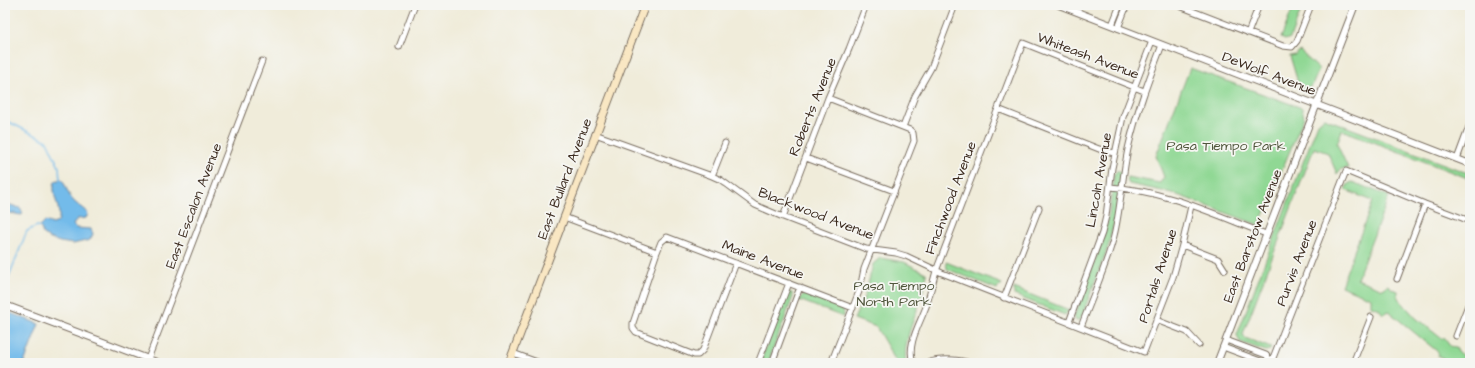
<svg xmlns="http://www.w3.org/2000/svg" width="1475" height="368" viewBox="0 0 1475 368" font-family="'Architects Daughter',sans-serif">
<style>
.green{fill:#90d894;stroke:#668159}
.water{fill:#73bbea;stroke:#577284}
.lines{fill:none;stroke-linecap:round;stroke-linejoin:round}
.stream{stroke:#73bbea;stroke-width:1.5}
.minor-casing{stroke:#7a6e60;stroke-width:7}
.tertiary-casing{stroke:#7a6e60;stroke-width:8}
.secondary-casing{stroke:#7a6e60;stroke-width:9}
.minor{stroke:#fff;stroke-width:5}
.tertiary{stroke:#fff;stroke-width:6}
.secondary{stroke:#f9e7c3;stroke-width:7}
.labels{text-anchor:middle;dominant-baseline:central;stroke-width:3.5;stroke-linejoin:round;paint-order:stroke}
.street-label{font-size:14px;fill:#3b2a1e;stroke:#f6f6f2}
.park-label{font-size:14px;fill:#50563c;stroke:#f6f6f2}
</style>
<rect width="100%" height="100%" fill="#f6f6f2"/>
<filter id="ink" filterUnits="userSpaceOnUse"><feTurbulence type="fractalNoise" baseFrequency=".025" numOctaves="2"/><feDisplacementMap in="SourceGraphic" scale="8" xChannelSelector="R" yChannelSelector="G"/><feConvolveMatrix kernelMatrix="1 2 1 2 8 2 1 2 1" color-interpolation-filters="sRGB"/></filter>
<filter id="wash" filterUnits="userSpaceOnUse"><feTurbulence type="fractalNoise" baseFrequency=".012" numOctaves="4" result="noise"/><feDisplacementMap in="SourceGraphic" scale="16" xChannelSelector="R" yChannelSelector="G"/><feGaussianBlur stdDeviation="0.9" result="paint"/><feColorMatrix in="noise" values="0 0 0 0 0 0 0 0 0 0 0 0 0 0 0 0 0 1.4 0 .05"/><feComposite in="paint" operator="in"/></filter>
<g filter="url(#wash)">
<rect width="100%" height="100%" fill="#f0ecda"/>
<path class="green" d="M1294,5H1303L1290,38L1285,40L1281,38Z
M1300,51L1319,69L1312,86L1306,89L1299,86L1290,56L1295,55Z
M1190,68L1302,108L1304,117L1259,225L1172,193L1129,184L1127,180V177L1160,183L1164,177L1156,156Z
M1324,118L1470,174V179L1342,130L1337,144L1348,168L1341,169L1337,174L1328,153L1314,148L1243,334L1245,338L1271,348L1270,350L1266,351L1240,342L1238,338L1237,335L1318,123Z
M1118,170L1121,173L1115,219L1108,247L1082,316L1080,319L1076,321L1074,317L1101,244L1109,214L1114,174Z
M1352,182L1389,196L1357,279L1383,289L1388,285L1392,289L1398,291V298L1416,318L1442,339L1444,338L1450,346L1457,349V351L1465,358L1470,360V363H1448L1443,358L1438,356V352L1388,311L1383,314L1378,308L1371,306V298L1341,286L1373,201L1345,190L1348,184Z
M880,258L904,262L926,273C927,280 925,285 923,291C918,313 902,340 906,363H897L876,327L854,319L866,292L873,264Z
M946,262L1002,284L997,289L947,269Z
M1014,288L1069,310L1065,315L1014,295Z
M788,292L792,293L793,297L768,363H760L786,294Z
M806,295L843,309L844,313L843,317L799,300L802,296Z"/>
<path class="water" d="M62,179C65,184 67,191 70,196C74,204 83,207 88,214L86,218L77,219L73,225L76,228L91,229L93,234L90,240L73,244L60,242L48,238L43,234L40,226L45,221L53,224L58,222C63,210 50,195 55,181Z
M5,203L20,208L23,214L21,215L5,212Z
M5,311L39,324L24,363H5Z"/>
<g class="lines">
<path class="stream" d="M5,120L47,141L59,167L60,181
M5,286L27,231L37,226L41,227"/>
</g>
</g>
<g filter="url(#ink)">
<g class="lines">
<defs>
<path id="minor" d="M1177,5L1283,46L1292,47L1297,41L1311,5
M1112,25L1120,5
M1118,28L1127,5
M1248,33L1259,5
M399,47L415,5
M828,98L910,130L913,133L914,141L864,269L860,289L831,363
M998,109L1099,149L1114,153
M903,127L915,96L931,68L955,5
M595,134L712,176L721,180L755,205L783,217L866,249L896,253L906,256L942,273L1144,352L1173,277L1182,245L1191,206
M806,158L894,191
M1457,159L1470,124
M712,176L725,143
M1110,187C1164,190 1216,215 1266,234
M564,217L657,252
M783,217L828,98L849,49L866,5
M1182,245L1218,259L1225,270
M736,263L703,350L698,355H694L636,332L633,328V323L657,252L661,242L667,237L853,308
M1397,279L1425,204
M1004,298L1039,208
M1156,320L1187,332L1199,345
M1069,322L1102,233L1106,216L1112,168L1123,117L1152,41
M1081,327C1092,297 1106,267 1114,236C1121,207 1122,177 1128,149C1136,113 1149,79 1162,45
M1456,336L1470,300
M1226,340L1266,355L1271,361
M1223,347L1263,362L1271,361L1278,363
M513,353L540,363
M148,359L262,61
M758,363L789,283
M772,363L800,287
M913,363C906,344 921,322 927,304C930,293 933,282 936,271L1023,43L1144,91
M927,363C942,358 955,359 970,363
M1271,363L1346,171L1425,204L1470,221
M1353,363L1371,317"/>
<path id="tertiary" d="M1059,5L1470,164
M5,305L159,363
M1217,363L1355,5"/>
<path id="secondary" d="M509,363L645,5"/>
</defs>
<use href="#minor" class="minor-casing"/>
<use href="#tertiary" class="tertiary-casing"/>
<use href="#secondary" class="secondary-casing"/>
<use href="#minor" class="minor"/>
<use href="#tertiary" class="tertiary"/>
<use href="#secondary" class="secondary"/>
</g>
</g>
<g class="labels">
<g class="street-label">
<text transform="translate(1088 56) rotate(21)">Whiteash Avenue</text>
<text transform="translate(1269 74) rotate(21)">DeWolf Avenue</text>
<text transform="translate(813 107) rotate(-68)">Roberts Avenue</text>
<text transform="translate(565 179) rotate(-69)">East Bullard Avenue</text>
<text transform="translate(1099 180) rotate(-80)">Lincoln Avenue</text>
<text transform="translate(951 198) rotate(-69)">Finchwood Avenue</text>
<text transform="translate(194 206) rotate(-69)">East Escalon Avenue</text>
<text transform="translate(816 214) rotate(21)">Blackwood Avenue</text>
<text transform="translate(1253 236) rotate(-69)">East Barstow Avenue</text>
<text transform="translate(763 260) rotate(21)">Maine Avenue</text>
<text transform="translate(1297 263) rotate(-69)">Purvis Avenue</text>
<text transform="translate(1158 276) rotate(-72)">Portals Avenue</text>
</g>
<g class="park-label">
<text x="1226" y="146">Pasa Tiempo Park</text>
<text x="894" y="286">Pasa Tiempo<tspan x="894" dy="16">North Park</tspan></text>
</g>
</g>
<rect width="1475" height="368" fill="none" stroke="#f6f6f2" stroke-width="20"/>
</svg>
